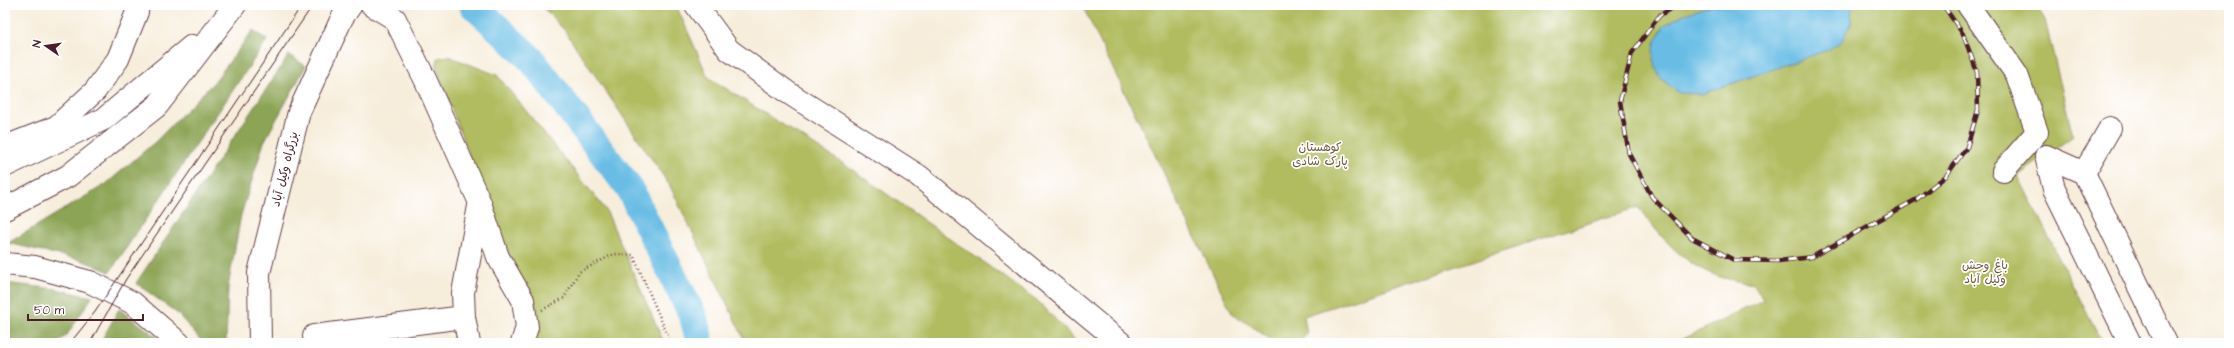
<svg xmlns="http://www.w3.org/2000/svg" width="2234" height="348" viewBox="0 0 2234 348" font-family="'Architects Daughter','Playpen Sans Arabic',sans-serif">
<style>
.green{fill:#b0bc5e;stroke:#7d6e44}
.forest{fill:#8ca455;stroke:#6b6240}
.water{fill:#69bde5;stroke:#5a6e88}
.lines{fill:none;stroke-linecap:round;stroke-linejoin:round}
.river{stroke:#69bde5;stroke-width:28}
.minor-casing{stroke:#643e45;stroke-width:24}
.major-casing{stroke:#643e45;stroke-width:24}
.highway-casing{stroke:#643e45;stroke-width:24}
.path{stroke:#643e45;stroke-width:2.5;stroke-dasharray:1 3;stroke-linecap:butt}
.minor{stroke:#fff;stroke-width:22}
.major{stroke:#fff;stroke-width:22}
.highway{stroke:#fff;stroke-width:22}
.tram{stroke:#4a1f2b;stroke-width:1}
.rail-casing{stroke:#4a1f2b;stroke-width:4.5}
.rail{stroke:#fff;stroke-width:3;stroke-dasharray:9;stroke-linecap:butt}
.labels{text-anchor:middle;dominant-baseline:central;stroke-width:3.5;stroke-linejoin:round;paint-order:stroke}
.park-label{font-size:12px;fill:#6e563d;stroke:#fff}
.street-label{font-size:12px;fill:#4a1f2b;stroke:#fff}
</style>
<rect width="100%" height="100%" fill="#fff"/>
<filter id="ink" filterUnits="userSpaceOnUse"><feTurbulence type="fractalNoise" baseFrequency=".025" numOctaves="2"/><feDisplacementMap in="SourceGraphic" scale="8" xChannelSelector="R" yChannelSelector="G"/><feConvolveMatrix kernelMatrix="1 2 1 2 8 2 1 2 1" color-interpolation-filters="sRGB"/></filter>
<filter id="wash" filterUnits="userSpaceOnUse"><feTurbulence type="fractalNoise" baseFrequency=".012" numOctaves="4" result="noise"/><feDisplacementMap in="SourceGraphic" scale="16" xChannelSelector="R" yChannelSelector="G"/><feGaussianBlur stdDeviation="0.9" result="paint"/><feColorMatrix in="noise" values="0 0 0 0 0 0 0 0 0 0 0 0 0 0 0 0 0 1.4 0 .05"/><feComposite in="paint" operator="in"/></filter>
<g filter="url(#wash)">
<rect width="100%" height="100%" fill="#f7eddb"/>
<path class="green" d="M541,5H676L708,77L850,168L1038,301L1078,343H746L670,186L565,31Z
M1082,5H2036L2045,20L2073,136L2018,176L2102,343H1675L1763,300L1754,284C1743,282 1732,280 1721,277C1684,266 1660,236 1638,207L1304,316L1307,334L1299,343H1276L1232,313Z
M448,56L497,75L606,210L664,343H529L538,320L534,301L518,274L495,225L436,67L438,58Z"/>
<path class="forest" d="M253,30L267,40L110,272L81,260L8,243L106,184L155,142L215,81Z
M289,55L306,66L264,142L241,215L228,287L226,343H203L178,314L136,283Z
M5,283L56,289L92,297L67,335L57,343H5Z
M119,309L161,340L163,343H100Z"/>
<path class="water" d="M1712,5H1852L1851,23L1842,41L1828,50L1702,94L1679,93L1660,78L1653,60L1655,43L1664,26L1682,15Z"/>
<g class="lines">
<path class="river" d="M473,5L531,59L629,188L693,316L700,343"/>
</g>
</g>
<g filter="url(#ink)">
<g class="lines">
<defs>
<path id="minor" d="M372,5L395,19L426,81L480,203L498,257L523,300L527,327L522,343
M696,5L729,50L787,92L919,176L1121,343
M1968,5L2017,75L2037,132L2003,171
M2046,156L2084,173L2166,343
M2046,156L2054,189L2130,343
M2084,173L2110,128
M314,336L464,317
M469,343L464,317L463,293L479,206"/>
<path id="major" d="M5,147L56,127L95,91L118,59L137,12V5"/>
<path id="highway" d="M5,166L104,119L192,46
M5,209L68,176L157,106L235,5
M5,264L35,267L90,282L133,303L179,343
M260,343L259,273L299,112L342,18L351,5"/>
</defs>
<use href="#minor" class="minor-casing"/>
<use href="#major" class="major-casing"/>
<use href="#highway" class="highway-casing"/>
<path class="path" d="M542,310L564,298L579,272L614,254L633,255L671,343"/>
<use href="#minor" class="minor"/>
<use href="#major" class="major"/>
<use href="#highway" class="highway"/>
<path class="tram" d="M70,343L95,312L302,5
M90,343L126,279L313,5"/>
<defs>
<path id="rail" d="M1678,5L1660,15L1632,53L1620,101L1629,154L1652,197L1692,238L1734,260L1779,261L1812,257L1917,199L1946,176L1967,147L1978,110L1977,72L1963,34L1943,5"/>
</defs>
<use href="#rail" class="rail-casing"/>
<use href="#rail" class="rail"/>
</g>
</g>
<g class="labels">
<g class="park-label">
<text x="1320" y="147">کوهستان<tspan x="1320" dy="14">پارک شادی</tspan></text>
<text x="1985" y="265">باغ وحش<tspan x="1985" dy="14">وکیل آباد</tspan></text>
</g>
<g class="street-label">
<text transform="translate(285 169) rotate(-76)">بزرگراه وکیل آباد</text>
</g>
</g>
<rect width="2234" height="348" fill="none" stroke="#fff" stroke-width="20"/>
<g transform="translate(46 46) rotate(283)" stroke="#ffffff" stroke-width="3" paint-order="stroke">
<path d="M0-3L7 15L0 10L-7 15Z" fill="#4a1f2b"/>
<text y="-6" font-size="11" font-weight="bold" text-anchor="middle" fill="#4a1f2b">N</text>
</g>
<path d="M28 314v6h115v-6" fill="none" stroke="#4a1f2b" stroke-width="2"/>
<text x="34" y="314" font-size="12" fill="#4a1f2b" stroke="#ffffff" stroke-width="3" paint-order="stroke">50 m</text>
</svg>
